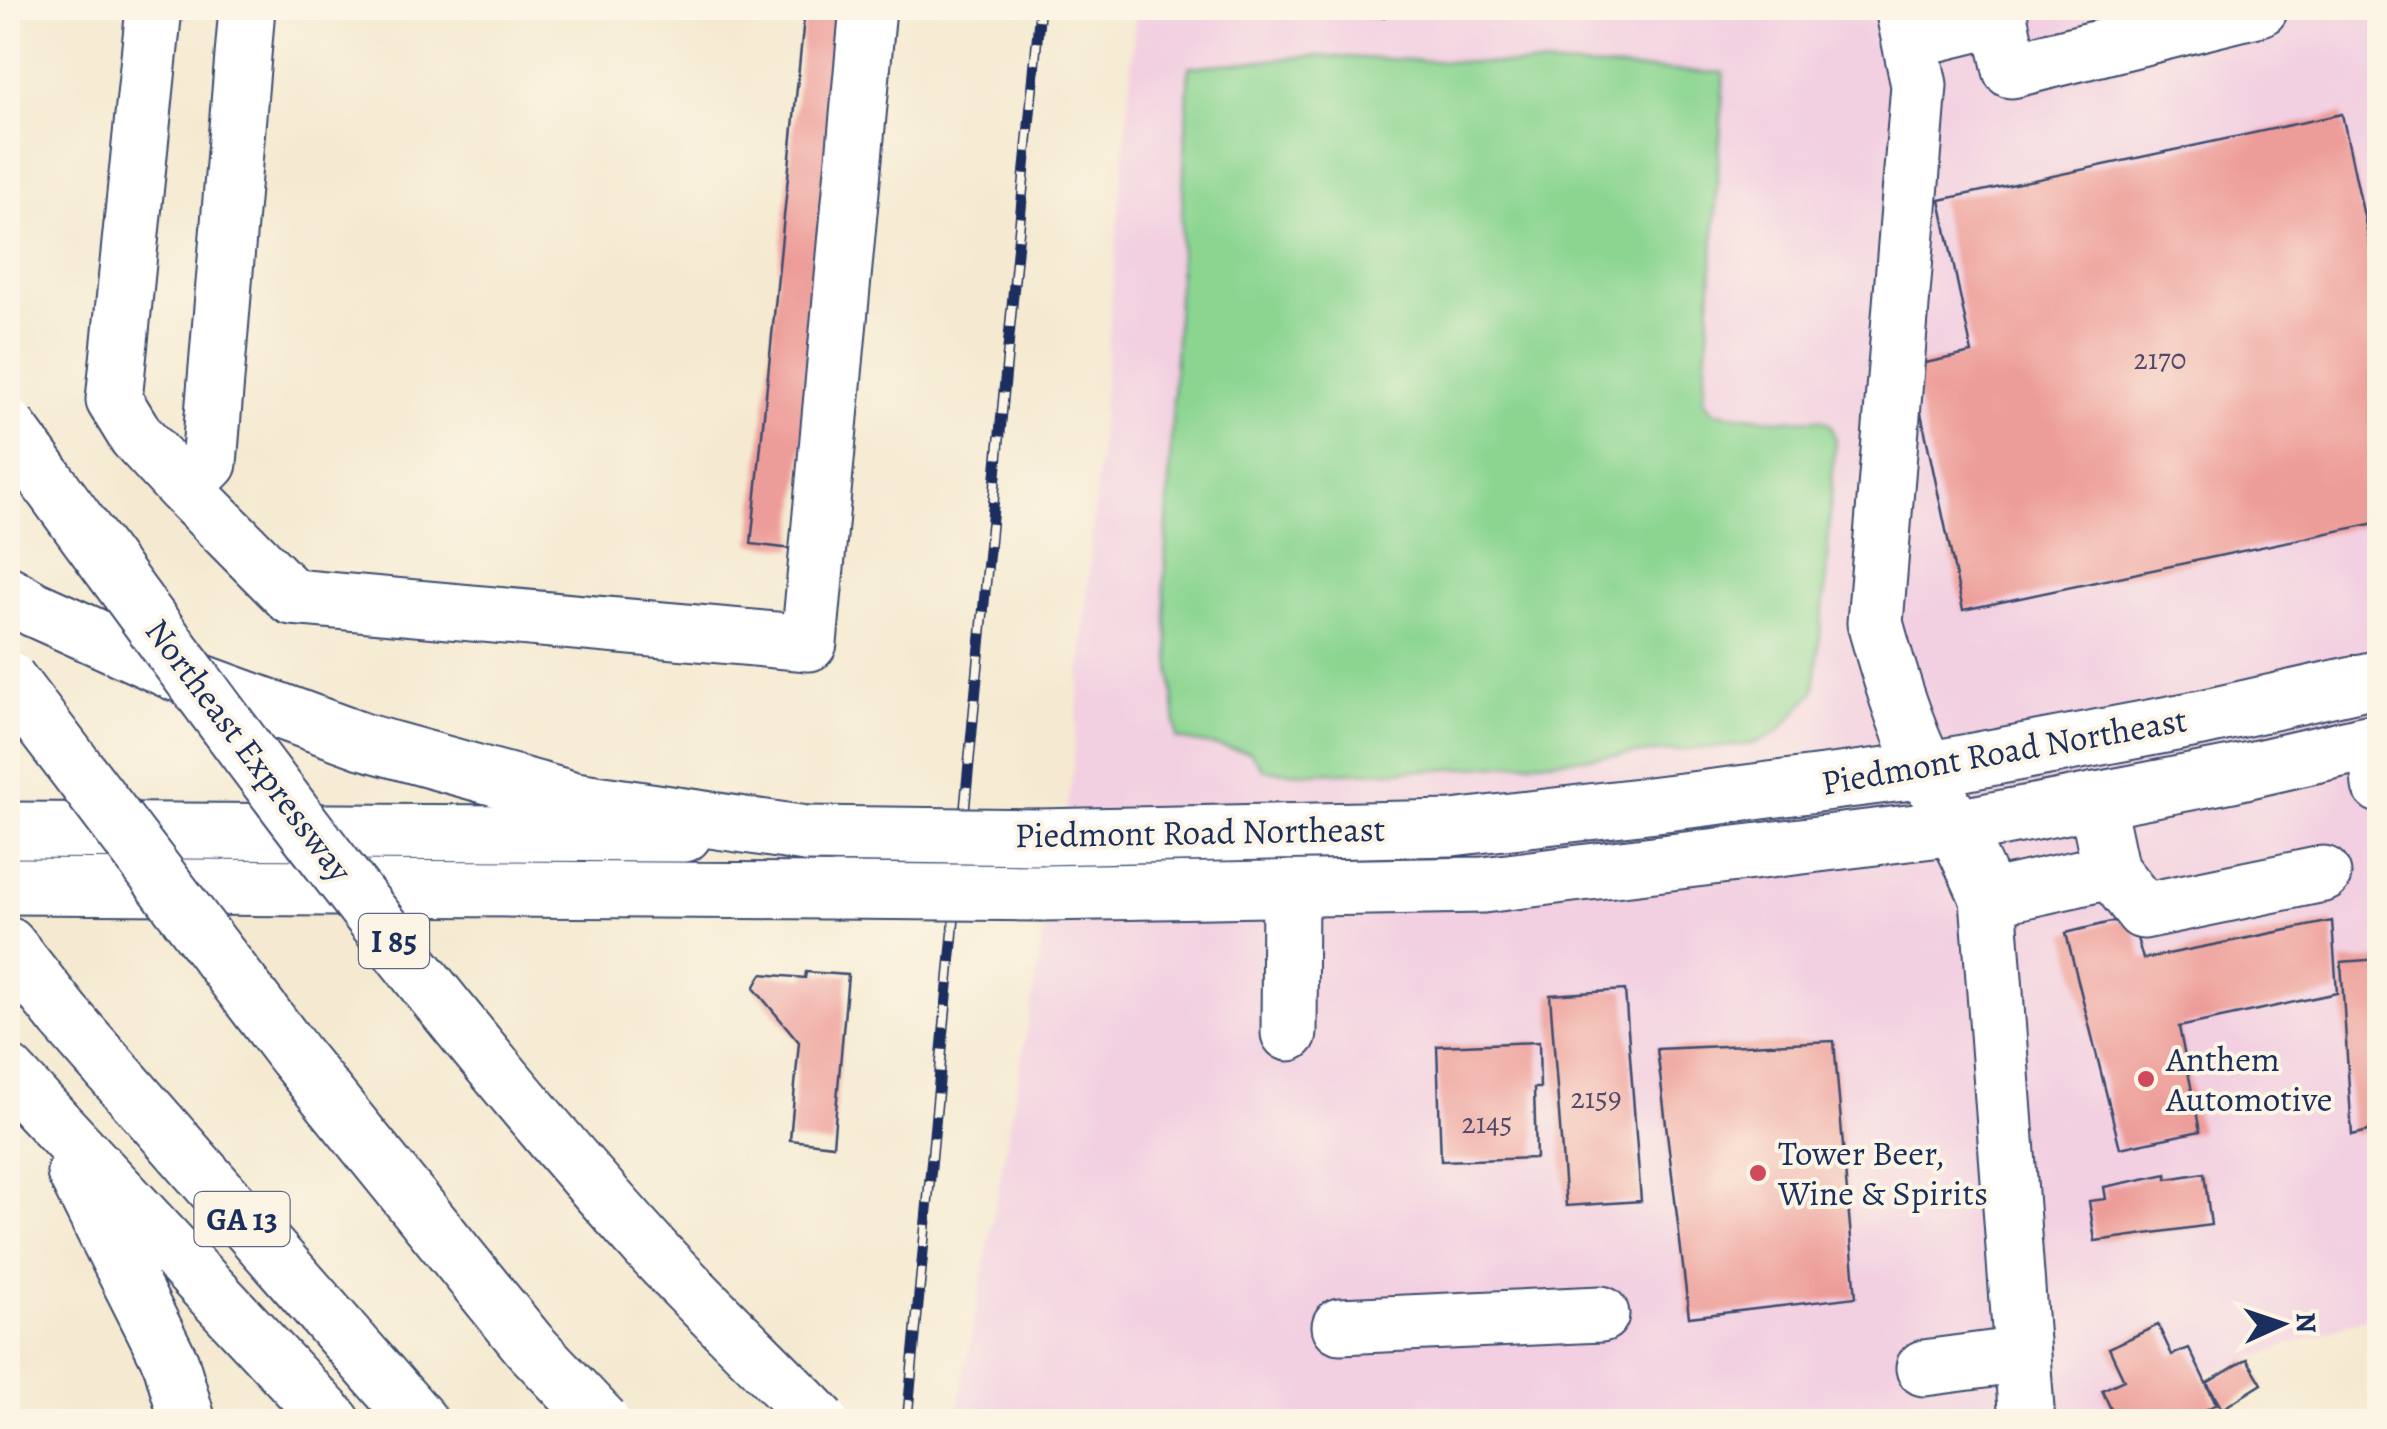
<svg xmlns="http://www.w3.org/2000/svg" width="2387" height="1429" viewBox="0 0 2387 1429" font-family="Alegreya,serif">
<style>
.built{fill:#f2cfe1}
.green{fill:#8bd591;stroke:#538278;stroke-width:2.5}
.building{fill:#ed9d99}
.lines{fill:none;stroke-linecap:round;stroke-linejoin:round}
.minor-casing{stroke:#3c4b6f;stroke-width:59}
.major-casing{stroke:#3c4b6f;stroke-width:59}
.highway-casing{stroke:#3c4b6f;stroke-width:59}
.minor{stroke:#fff;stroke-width:55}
.major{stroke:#fff;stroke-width:55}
.highway{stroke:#fff;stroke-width:55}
.rail-casing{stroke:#1b2f5e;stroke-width:11}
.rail{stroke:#fcf5e5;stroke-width:8;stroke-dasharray:22;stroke-linecap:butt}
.major-bridge-casing{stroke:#3c4b6f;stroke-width:59;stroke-linecap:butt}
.highway-bridge-casing{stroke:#3c4b6f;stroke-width:59;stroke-linecap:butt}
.major-bridge{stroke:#fff;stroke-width:55}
.highway-bridge{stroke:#fff;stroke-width:55}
.poi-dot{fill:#d1495b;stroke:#fcf5e5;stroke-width:4}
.labels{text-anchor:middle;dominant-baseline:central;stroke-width:8;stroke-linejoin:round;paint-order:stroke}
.number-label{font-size:30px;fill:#504a6d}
.shield{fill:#fcf5e5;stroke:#5e6a86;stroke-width:2.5}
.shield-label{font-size:32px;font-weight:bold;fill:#1b2f5e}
.street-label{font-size:35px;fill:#1b2f5e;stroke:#fcf5e5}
.poi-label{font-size:35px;fill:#1b2f5e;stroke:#fcf5e5;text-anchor:start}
</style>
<rect width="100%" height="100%" fill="#fcf5e5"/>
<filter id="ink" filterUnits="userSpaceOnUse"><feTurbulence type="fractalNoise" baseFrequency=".01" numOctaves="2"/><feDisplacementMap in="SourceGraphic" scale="20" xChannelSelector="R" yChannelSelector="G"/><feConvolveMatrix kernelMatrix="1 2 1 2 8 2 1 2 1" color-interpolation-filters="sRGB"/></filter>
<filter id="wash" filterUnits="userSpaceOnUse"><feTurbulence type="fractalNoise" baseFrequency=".0048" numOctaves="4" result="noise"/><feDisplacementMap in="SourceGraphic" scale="40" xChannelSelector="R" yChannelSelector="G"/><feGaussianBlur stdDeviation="2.25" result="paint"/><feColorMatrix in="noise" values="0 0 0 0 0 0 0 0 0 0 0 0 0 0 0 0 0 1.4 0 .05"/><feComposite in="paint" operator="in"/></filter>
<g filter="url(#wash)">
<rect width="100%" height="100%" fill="#f5ead1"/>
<path class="built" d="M1136,8H2379V1313L2077,1421L962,1422L957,1416L1071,785Z"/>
<path class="green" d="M1315,56L1724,73L1704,400L1715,412L1779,420L1820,419L1830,424L1835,438L1825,590L1814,692L1778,732L1753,744L1439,770L1303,773L1264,770L1250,752L1177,739L1164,586L1189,67Z"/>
<g id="blocks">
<path class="building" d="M266,8H327L326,18L266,13Z
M805,8H847L793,549L751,544Z
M1184,8H1384V17L1184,14Z
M2342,114L2380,291V522L1963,610L1911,366L1972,353L1940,200Z
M2131,917L2143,959L2332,921L2337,993L2179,1027L2200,1131L2120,1148L2066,933Z
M2380,959V1128L2352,1135L2341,962Z
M806,972L848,975L833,1145L790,1140L799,1042L754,988L762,974L805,978Z
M1625,990L1641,1201L1566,1206L1550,995Z
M1834,1041L1856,1297L1689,1317L1657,1049Z
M1539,1042L1540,1088H1534L1536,1158L1441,1161L1437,1046Z
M2204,1173L2211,1225L2095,1241L2089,1201L2106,1199L2104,1187L2167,1174V1179Z
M2158,1325L2172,1355L2189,1348L2216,1404L2183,1422H2117L2102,1390L2124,1380L2109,1348Z
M2247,1359L2262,1384L2222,1409L2207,1383Z"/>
</g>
</g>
<g filter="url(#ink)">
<use href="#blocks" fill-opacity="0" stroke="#3c4b6f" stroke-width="2.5"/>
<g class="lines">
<defs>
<path id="minor" d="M154,8L114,400L136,436L184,488L209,463L247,8
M1903,8L1919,85L1875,623C1889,673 1904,724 1927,771C1948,814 1969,854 1988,898L2027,1422
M1997,8L2011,70L2260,8
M1910,40L2000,18
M184,488L292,597L809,643L868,8
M2376,741L2380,785
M2096,800L2111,871L2143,911L2323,874
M1988,898L2111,871
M1289,1033L1290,888
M1340,1326L1601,1314
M1924,1368L2022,1355"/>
<path id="major" d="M8,830L684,834
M1039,837L1452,828L1699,799L1926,770L2202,718L2380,678
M8,886L835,891
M1043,893L1483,885L1957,827L2232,774L2380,740"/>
<path id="highway" d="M8,594L34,609L176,673L362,741L575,800L806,834
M8,945L64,1016L420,1422
M8,1073L333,1422
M75,1172L171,1363L188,1422"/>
</defs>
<use href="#minor" class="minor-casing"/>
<use href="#major" class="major-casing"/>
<use href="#highway" class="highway-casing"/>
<use href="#minor" class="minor"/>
<use href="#major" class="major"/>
<use href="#highway" class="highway"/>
<defs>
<path id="rail" d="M907,1422L1040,8"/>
</defs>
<use href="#rail" class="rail-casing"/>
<use href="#rail" class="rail"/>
<defs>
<path id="major-bridge" d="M806,834L1039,837
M835,891L1043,893"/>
<path id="highway-bridge" d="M8,427C213,707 417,991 651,1249C706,1308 765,1364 821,1422
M8,679L295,1056L529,1345L602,1422"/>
</defs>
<use href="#major-bridge" class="major-bridge-casing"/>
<use href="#highway-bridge" class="highway-bridge-casing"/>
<use href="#major-bridge" class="major-bridge"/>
<use href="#highway-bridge" class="highway-bridge"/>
</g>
</g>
<g class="poi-dot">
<circle cx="2146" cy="1079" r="10"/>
<circle cx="1758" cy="1173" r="10"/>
</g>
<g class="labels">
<g class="number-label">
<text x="2160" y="359">2170</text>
<text x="1596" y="1098">2159</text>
<text x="1487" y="1123">2145</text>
</g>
<g class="shield">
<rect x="359" y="914" width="70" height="54" rx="8"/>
<rect x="194.5" y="1192" width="95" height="54" rx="8"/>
</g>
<g class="shield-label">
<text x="394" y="941">I 85</text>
<text x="242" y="1219">GA 13</text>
</g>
<g class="street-label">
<text transform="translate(249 750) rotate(53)">Northeast Expressway</text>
<text transform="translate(2004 751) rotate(-10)">Piedmont Road Northeast</text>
<text transform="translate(1200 832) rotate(-1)">Piedmont Road Northeast</text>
</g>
<g class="poi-label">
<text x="2166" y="1059">Anthem<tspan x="2166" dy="40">Automotive</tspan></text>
<text x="1778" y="1153">Tower Beer,<tspan x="1778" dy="40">Wine &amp; Spirits</tspan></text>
</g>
</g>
<rect width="2387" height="1429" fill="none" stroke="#fcf5e5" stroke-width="40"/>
<g transform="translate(2282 1324) rotate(87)" stroke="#fcf5e5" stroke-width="8" paint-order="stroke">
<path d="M0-8L18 38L0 25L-18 38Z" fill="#1b2f5e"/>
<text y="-15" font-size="28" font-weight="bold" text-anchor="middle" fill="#1b2f5e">N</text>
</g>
</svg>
